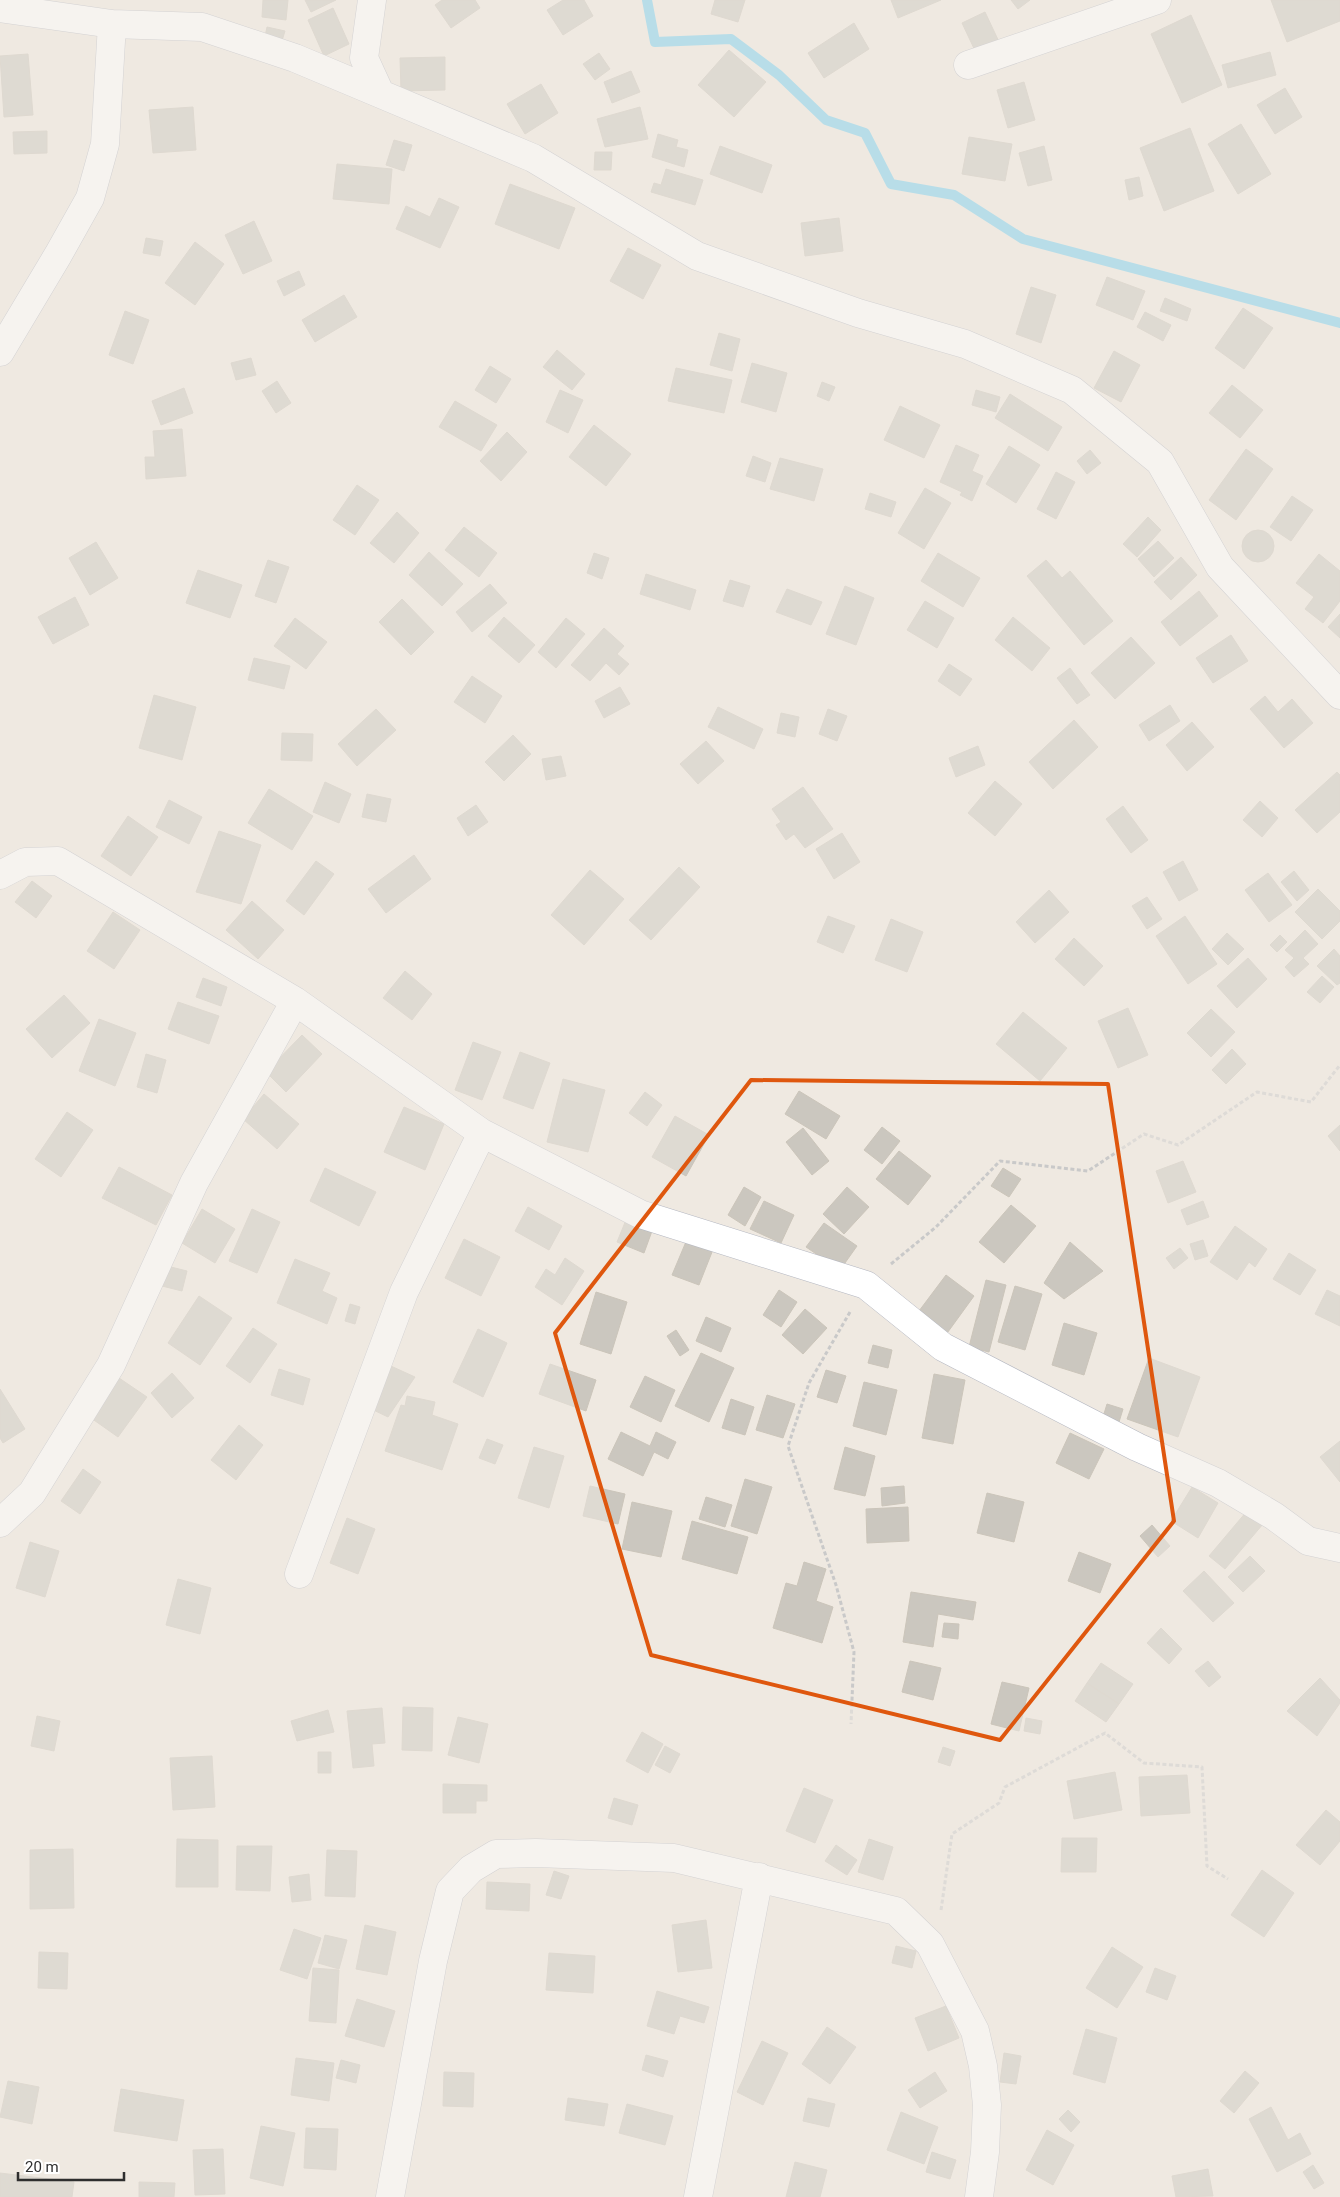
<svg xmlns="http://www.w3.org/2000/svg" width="1340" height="2197" viewBox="0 0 1340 2197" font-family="Roboto,sans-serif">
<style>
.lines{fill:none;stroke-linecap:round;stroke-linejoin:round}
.stream{stroke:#75cff0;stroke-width:10}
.building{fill:#cbc7bf;stroke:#cbc5ba}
.minor-casing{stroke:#b4b7c1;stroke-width:29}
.path{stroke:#c9c9c9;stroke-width:3;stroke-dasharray:4 2.5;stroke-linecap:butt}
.minor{stroke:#fff;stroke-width:28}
.marked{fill:none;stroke:#df570e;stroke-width:4;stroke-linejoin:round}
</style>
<rect width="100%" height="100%" fill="#efe9e1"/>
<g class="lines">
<path class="stream" d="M647,0L655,42L731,39L779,75L826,120L865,133L891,184L954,195L1023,239L1340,323"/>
</g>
<path class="building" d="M263,0H288L286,20L262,17Z
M305,0H336L311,12Z
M442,0H475L480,8L451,28L435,5Z
M563,0H584L593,16L563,35L547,10Z
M715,0H745L738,22L711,14Z
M891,0H941L898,18Z
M1011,0H1030L1018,9Z
M1271,0H1340V21L1287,42Z
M333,8L349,44L324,56L308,20Z
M985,12L1001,46L978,57L962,23Z
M1191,15L1222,85L1182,103L1151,34Z
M854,23L869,49L824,78L808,53Z
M267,27L285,31L281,44L264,41Z
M729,50L766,82L734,117L698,85Z
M1270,52L1276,75L1228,88L1222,65Z
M599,53L610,69L595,80L583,64Z
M28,54L33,115L4,117L0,56Z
M445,57V90L401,91L400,58Z
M631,71L640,92L612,103L604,82Z
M1024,82L1035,120L1008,128L997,90Z
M541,84L558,113L525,134L507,104Z
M1285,88L1302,117L1275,134L1257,105Z
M193,107L196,150L153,153L149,110Z
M640,107L648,139L605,147L597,119Z
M1241,124L1271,174L1238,194L1208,144Z
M1190,128L1214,191L1164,211L1140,148Z
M47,131V153L14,154L13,132Z
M658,134L678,140L676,147L688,150L684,167L652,157Z
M969,137L1012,144L1005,181L962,174Z
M394,140L412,145L404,171L386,165Z
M720,146L772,165L762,193L710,174Z
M1044,146L1052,180L1028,186L1019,153Z
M595,152H612L611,170H594Z
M337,164L392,169L389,204L333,199Z
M666,169L703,180L695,205L651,192L654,183L661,185Z
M1139,177L1143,196L1129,200L1125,180Z
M510,184L575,208L559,249L495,224Z
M439,198L459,207L440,248L396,229L406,206L430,217Z
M839,218L843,251L805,256L801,223Z
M254,221L272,261L243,274L225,235Z
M146,238L163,241L160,256L143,253Z
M195,242L224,264L195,305L165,283Z
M628,248L661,265L643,299L610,281Z
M299,271L305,285L284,296L277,281Z
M1107,277L1145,291L1133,320L1096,305Z
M1031,287L1056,295L1041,343L1016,334Z
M344,295L357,317L315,342L302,320Z
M1165,298L1191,309L1187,321L1160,311Z
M1243,308L1273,328L1244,369L1215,348Z
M125,311L149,320L133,364L109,355Z
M1145,312L1171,325L1163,341L1137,327Z
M719,333L740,339L732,371L710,365Z
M557,350L585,374L572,390L543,367Z
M1114,351L1140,365L1121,402L1094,388Z
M251,358L256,375L236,380L231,363Z
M752,363L787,373L776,412L741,402Z
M490,366L511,379L496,403L475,390Z
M676,368L732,380L724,413L668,401Z
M277,381L291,403L276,413L262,391Z
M822,382L835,387L829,401L817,396Z
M1232,385L1263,410L1240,438L1209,413Z
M184,388L193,413L161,425L152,401Z
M560,390L583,400L568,433L546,422Z
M976,390L1000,397L996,412L972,405Z
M1010,394L1062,427L1048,451L995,418Z
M455,401L497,425L481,451L439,427Z
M900,406L940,425L924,458L884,440Z
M594,425L631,454L606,486L569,457Z
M182,429L186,476L146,479L145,457H155L153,431Z
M507,432L527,452L501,481L480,461Z
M956,445L979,455L972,471L983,476L972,501L960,495L962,492L940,482Z
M1009,446L1040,465L1016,503L986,484Z
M1246,449L1273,469L1236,520L1209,500Z
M1090,450L1101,463L1087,474L1077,461Z
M753,456L771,463L765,482L746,476Z
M780,458L823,469L814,501L770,489Z
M1056,472L1075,482L1056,519L1037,509Z
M357,485L379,500L355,535L333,520Z
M925,488L951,503L924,549L898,533Z
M870,493L896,502L891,517L865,509Z
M1292,496L1313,510L1291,541L1270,527Z
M397,512L419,533L394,563L370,543Z
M1148,517L1161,530L1137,557L1123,544Z
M464,527L497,553L479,577L445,550Z
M1242 546a16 16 0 1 1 32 0a16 16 0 1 1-32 0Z
M1158,541L1174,558L1154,577L1138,559Z
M96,542L118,578L90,595L69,558Z
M429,552L463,584L442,606L409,575Z
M594,553L609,558L602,579L587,573Z
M938,553L980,578L963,607L921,581Z
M1319,554L1340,571V601L1323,623L1305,609L1314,597L1296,583Z
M1181,557L1197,575L1171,600L1154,582Z
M268,560L289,567L276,603L255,596Z
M1046,560L1062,578L1070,571L1113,621L1084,645L1027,576Z
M198,570L242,585L230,618L186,603Z
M646,574L696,590L690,610L640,594Z
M730,580L750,586L743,607L723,601Z
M490,584L507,603L472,632L456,612Z
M845,586L874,598L856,645L826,634Z
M787,589L822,602L811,625L776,612Z
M1199,591L1218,616L1180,646L1161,622Z
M75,597L89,625L53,644L38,617Z
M402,599L434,632L411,655L379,622Z
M925,601L954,618L937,648L907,630Z
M1340,614V638L1328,627Z
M504,617L535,645L519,663L488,636Z
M1013,617L1050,648L1032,671L995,640Z
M295,618L327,642L306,669L274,646Z
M566,618L585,634L556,668L538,652Z
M604,628L624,646L617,654L629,664L619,675L606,663L590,681L571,665Z
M1231,635L1248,661L1213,683L1196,658Z
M1131,637L1155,663L1115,699L1091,673Z
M254,658L290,666L284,689L248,680Z
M949,664L972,679L960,696L938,681Z
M1070,668L1090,695L1077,704L1057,678Z
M472,676L502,696L485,723L454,702Z
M620,687L630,704L604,718L595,701Z
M154,695L196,707L182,760L139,748Z
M1265,696L1278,712L1292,699L1313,723L1284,748L1250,709Z
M1170,705L1180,721L1149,741L1139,725Z
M718,707L763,729L754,749L708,727Z
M376,709L396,730L357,766L338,744Z
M828,709L847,716L837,741L819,734Z
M781,713L799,717L795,737L777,733Z
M1074,720L1098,747L1053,789L1029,762Z
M1192,722L1214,747L1187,771L1166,745Z
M282,733L313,734L312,761L281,760Z
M513,735L531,754L504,781L485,762Z
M706,741L724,761L698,784L680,764Z
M978,746L985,765L956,777L949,758Z
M561,756L566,776L546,780L542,759Z
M1337,772L1340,775V812L1317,833L1295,810Z
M995,781L1022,804L995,836L968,813Z
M325,782L351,794L339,823L313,812Z
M803,787L833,829L805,848L794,834L786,840L776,825L781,822L772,809Z
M269,789L313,816L292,850L248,823Z
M367,794L391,799L386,822L362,817Z
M169,800L202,817L189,844L156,827Z
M1260,801L1278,818L1262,837L1243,820Z
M476,805L488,822L468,836L457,818Z
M1123,806L1148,840L1131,853L1106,819Z
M128,816L158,837L131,876L101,856Z
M219,831L261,845L241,904L196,892Z
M842,833L860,862L834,879L816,849Z
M414,855L431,879L386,913L368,889Z
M316,861L334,874L304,915L286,901Z
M1183,861L1198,890L1179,901L1163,872Z
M679,867L700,887L651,940L629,920Z
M590,870L624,899L584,945L551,915Z
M1294,871L1309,890L1297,901L1281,882Z
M1268,873L1292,905L1269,922L1245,890Z
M32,881L52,896L36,918L15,902Z
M1318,889L1340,911V921L1322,939L1295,912Z
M1049,890L1069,912L1035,943L1016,922Z
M1147,897L1162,919L1147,929L1132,906Z
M252,901L284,930L258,959L226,930Z
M113,912L140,930L114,969L87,951Z
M828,916L855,926L843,953L817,942Z
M1185,916L1217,964L1188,984L1156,936Z
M891,919L923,932L907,972L875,960Z
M1305,930L1318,944L1303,958L1309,964L1294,977L1285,967L1294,958L1285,950Z
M1227,933L1244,949L1228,965L1212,949Z
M1280,935L1287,942L1277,952L1270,945Z
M1074,938L1103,966L1084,986L1055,959Z
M1334,949L1340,956V983L1337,985L1317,966Z
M1248,958L1267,979L1237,1008L1217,986Z
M405,971L432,994L412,1020L383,998Z
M1322,976L1334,987L1320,1003L1307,992Z
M203,978L227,987L221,1006L196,997Z
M64,995L90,1023L52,1058L26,1029Z
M178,1002L219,1016L209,1044L168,1029Z
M1128,1008L1148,1055L1118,1068L1098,1021Z
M1211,1009L1235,1032L1211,1057L1187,1033Z
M1023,1012L1067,1048L1040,1081L996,1044Z
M99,1019L136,1033L115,1086L79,1071Z
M302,1035L322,1054L286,1092L266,1072Z
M473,1042L501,1052L482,1100L455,1090Z
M1232,1049L1246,1064L1226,1084L1212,1070Z
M520,1052L550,1063L533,1109L503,1098Z
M146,1054L166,1060L157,1093L137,1087Z
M563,1079L605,1090L588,1152L547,1142Z
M799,1091L840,1116L826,1139L785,1114Z
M645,1092L662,1105L647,1126L629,1113Z
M264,1094L299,1124L277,1149L243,1119Z
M404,1107L444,1124L425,1170L384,1152Z
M67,1112L93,1130L61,1177L35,1159Z
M675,1116L709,1135L686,1176L652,1157Z
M1340,1125V1151L1328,1136Z
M882,1127L900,1141L882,1164L864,1150Z
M803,1128L829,1161L812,1175L786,1142Z
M899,1151L931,1176L908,1205L876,1179Z
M1183,1161L1196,1192L1168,1203L1156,1171Z
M119,1167L172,1195L156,1225L102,1198Z
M325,1168L376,1192L359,1226L310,1201Z
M1003,1168L1021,1179L1009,1197L991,1186Z
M744,1187L761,1197L745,1226L728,1215Z
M847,1187L869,1207L844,1234L823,1214Z
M764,1201L794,1215L781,1243L750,1229Z
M1203,1201L1209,1217L1187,1225L1181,1210Z
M1011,1205L1036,1226L1004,1263L979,1242Z
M528,1207L562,1226L549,1250L515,1231Z
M202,1209L235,1229L215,1263L182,1243Z
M252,1209L280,1222L257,1273L229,1261Z
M626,1220L652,1231L644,1253L617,1242Z
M824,1223L857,1246L840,1270L806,1247Z
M1235,1226L1267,1249L1255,1267L1249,1262L1237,1280L1210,1262Z
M688,1237L714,1247L699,1285L672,1275Z
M464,1239L500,1257L481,1296L445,1278Z
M1203,1240L1208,1256L1195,1260L1190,1244Z
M1070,1242L1103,1271L1064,1299L1044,1283Z
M1180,1248L1188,1258L1174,1269L1166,1258Z
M1289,1253L1316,1270L1300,1295L1273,1279Z
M565,1258L584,1271L562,1305L535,1287L546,1269L555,1275Z
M295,1259L330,1273L322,1291L337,1298L327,1324L277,1303Z
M167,1266L187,1271L182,1291L162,1286Z
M946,1275L974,1296L945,1336L916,1315Z
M986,1280L1006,1285L989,1352L969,1347Z
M1015,1286L1042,1294L1025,1350L998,1342Z
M779,1290L797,1302L781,1327L763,1315Z
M1327,1290L1340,1296V1326L1315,1314Z
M596,1292L627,1302L611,1354L580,1344Z
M199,1296L232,1318L200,1365L168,1343Z
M350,1304L360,1307L355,1324L345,1321Z
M805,1309L827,1328L803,1354L782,1335Z
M706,1317L731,1328L721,1352L696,1341Z
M1064,1323L1097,1333L1084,1375L1052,1365Z
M253,1328L277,1344L250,1383L226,1366Z
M478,1329L507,1343L483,1397L453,1382Z
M676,1330L689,1350L680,1356L667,1336Z
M873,1345L892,1350L888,1368L868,1363Z
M701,1353L734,1368L709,1422L675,1406Z
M1149,1358L1200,1377L1178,1437L1127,1419Z
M382,1362L415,1377L388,1417L363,1405Z
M550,1364L596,1380L586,1411L539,1394Z
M279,1369L310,1379L303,1405L271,1395Z
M826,1370L846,1376L837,1403L817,1397Z
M172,1373L194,1398L172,1418L151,1393Z
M934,1374L965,1380L953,1444L922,1438Z
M645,1376L675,1390L661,1422L630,1407Z
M119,1378L147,1397L118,1437L91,1418Z
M864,1382L897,1390L886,1435L853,1426Z
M0,1389L25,1429L3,1443L0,1438Z
M767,1395L795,1404L783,1438L756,1430Z
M407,1396L435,1402L432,1415L458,1424L442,1470L385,1451L401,1405L405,1406Z
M731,1399L754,1407L745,1435L722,1428Z
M1107,1404L1123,1409L1119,1422L1103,1417Z
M239,1425L263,1445L236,1480L211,1460Z
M621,1432L650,1446L656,1432L676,1442L668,1459L654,1452L643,1476L608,1459Z
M1070,1433L1104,1449L1089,1479L1056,1463Z
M487,1439L503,1445L495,1464L479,1458Z
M1340,1441V1482L1320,1457Z
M534,1447L564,1456L549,1508L518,1498Z
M845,1447L875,1456L865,1496L834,1489Z
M83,1469L101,1482L80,1514L61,1501Z
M745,1479L772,1487L757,1534L731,1526Z
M590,1486L625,1494L618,1524L583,1516Z
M904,1486L905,1503L882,1506L881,1488Z
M1192,1487L1218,1503L1198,1538L1171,1521Z
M987,1493L1024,1502L1014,1542L977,1533Z
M706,1497L732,1505L725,1527L699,1519Z
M632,1502L672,1511L661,1557L622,1549Z
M908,1507L909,1541L867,1543L866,1509Z
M1247,1511L1263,1524L1225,1569L1209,1556Z
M347,1518L375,1529L358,1574L330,1563Z
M692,1521L748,1537L737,1574L682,1559Z
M1152,1525L1170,1546L1158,1557L1140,1536Z
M30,1542L59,1551L45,1597L16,1588Z
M1079,1552L1111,1564L1100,1593L1068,1581Z
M1250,1556L1265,1571L1243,1592L1228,1577Z
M804,1562L826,1569L816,1601L833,1607L822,1643L773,1628L786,1583L797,1586Z
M1204,1571L1234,1603L1213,1622L1183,1591Z
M178,1579L211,1588L200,1634L166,1625Z
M911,1592L976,1602L973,1620L938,1614L933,1647L903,1642Z
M944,1623L959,1624L958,1639L942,1637Z
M1161,1628L1182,1649L1169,1664L1147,1643Z
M910,1661L941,1668L933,1700L902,1692Z
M1208,1661L1221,1677L1209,1687L1195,1671Z
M1101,1663L1133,1684L1119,1704L1087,1683Z
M1320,1678L1340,1700V1703L1317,1736L1287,1711Z
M1002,1682L1029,1688L1019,1731L991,1724Z
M1087,1683L1119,1704L1106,1722L1075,1701Z
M403,1707L433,1708L432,1751L402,1750Z
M382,1708L385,1743L372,1744L374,1766L353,1768L347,1711Z
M328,1710L334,1732L297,1741L291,1721Z
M37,1716L60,1721L54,1751L31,1746Z
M458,1717L488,1724L479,1763L448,1755Z
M1026,1718L1042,1721L1040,1734L1024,1731Z
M642,1732L663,1744L648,1773L626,1761Z
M665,1746L680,1754L670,1773L655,1765Z
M943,1747L955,1751L950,1766L938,1762Z
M318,1752H331V1773H318Z
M212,1756L215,1807L173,1810L170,1758Z
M1115,1772L1122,1810L1074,1819L1067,1781Z
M1187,1775L1190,1813L1141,1816L1139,1777Z
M443,1784L487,1785V1801H476V1813H443Z
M804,1788L833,1800L815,1843L786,1831Z
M614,1798L638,1805L632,1825L608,1818Z
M1326,1810L1340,1822V1841L1320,1865L1296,1845Z
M1062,1838H1097L1096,1872H1061Z
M177,1839L218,1840V1887H176Z
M869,1839L893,1847L883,1880L858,1872Z
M836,1845L857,1860L847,1875L825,1861Z
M237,1846H272L270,1891L236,1890Z
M73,1849L74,1908L30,1909V1850Z
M327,1850L357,1851L355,1897L325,1896Z
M1262,1870L1294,1893L1264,1937L1231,1915Z
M554,1871L569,1876L561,1899L546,1895Z
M309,1874L311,1900L292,1902L289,1877Z
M487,1882L530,1884L529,1911L486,1909Z
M706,1920L712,1968L678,1972L672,1925Z
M365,1925L396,1932L387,1975L356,1969Z
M294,1929L321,1938L307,1979L280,1970Z
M325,1935L347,1940L339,1969L318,1963Z
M896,1946L916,1951L912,1968L892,1963Z
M1112,1947L1143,1967L1117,2008L1086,1988Z
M39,1952L68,1953L67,1989L38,1988Z
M549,1953L595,1956L593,1993L546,1990Z
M313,1968L339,1970L336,2023L309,2021Z
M1155,1968L1176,1976L1167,2000L1146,1992Z
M657,1991L709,2007L704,2023L680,2016L674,2034L647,2026Z
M357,1999L395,2011L384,2047L345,2036Z
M946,2006L959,2038L928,2051L915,2018Z
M827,2027L856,2047L830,2084L802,2064Z
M1086,2029L1117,2038L1105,2083L1073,2074Z
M762,2041L788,2053L763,2105L737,2092Z
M1004,2053L1021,2056L1016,2084L1000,2082Z
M646,2055L668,2061L663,2077L642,2070Z
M296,2058L334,2063L329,2101L291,2095Z
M341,2060L360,2065L356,2083L336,2078Z
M1245,2071L1259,2083L1234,2113L1220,2101Z
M444,2072L474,2073L473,2107L443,2106Z
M935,2072L947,2091L920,2108L908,2090Z
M8,2081L39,2087L32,2124L0,2117Z
M121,2089L184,2100L177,2141L114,2131Z
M568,2098L608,2104L604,2126L565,2120Z
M808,2098L835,2104L829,2127L803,2121Z
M627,2104L673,2116L665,2145L619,2133Z
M1271,2107L1288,2140L1300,2133L1311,2154L1277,2172L1249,2119Z
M1068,2110L1080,2122L1071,2132L1059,2119Z
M901,2112L938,2127L924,2164L887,2150Z
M261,2126L295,2133L283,2186L250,2178Z
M306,2128L338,2129L336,2170L304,2168Z
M1047,2130L1074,2145L1053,2185L1026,2170Z
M223,2149L225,2194L195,2195L193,2150Z
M932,2152L956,2160L950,2179L926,2172Z
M795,2162L827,2170L820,2197H786Z
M1313,2165L1324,2183L1314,2189L1303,2172Z
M1208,2169L1213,2196L1176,2197L1172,2176Z
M0,2173L74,2182L72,2197H0Z
M139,2182L175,2183L174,2197H139Z"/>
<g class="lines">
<defs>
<path id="minor" d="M372,0L364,58L380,93
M0,8L112,24L202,27L295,58L533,158L697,256L858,313L965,344L1072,390L1160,462L1220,567L1340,695
M968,65L1157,0
M0,352L58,255L90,198L105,144L112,24
M0,875L25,862L58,861L295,1001L482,1133L640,1214L866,1285L943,1347L1137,1447L1218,1483L1274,1516L1308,1541L1340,1548
M0,1523L32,1493L111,1365L194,1183L295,1001
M299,1574L404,1292L482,1133
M390,2197L433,1961L450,1891L471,1869L496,1854L536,1853L674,1858L896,1911L930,1944L975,2031L983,2066L987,2105L985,2152L979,2197
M698,2197L759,1877"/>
</defs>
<use href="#minor" class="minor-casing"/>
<path class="path" d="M891,1264L936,1227L1000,1161L1088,1171L1144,1134L1178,1145L1257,1092L1311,1102L1340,1065
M850,1312L809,1383L788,1446L836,1585L854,1652L851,1724
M941,1910L952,1834L999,1803L1005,1787L1105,1733L1144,1763L1202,1767L1207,1866L1228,1879"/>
<use href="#minor" class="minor"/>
</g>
<path d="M0 0H1340V2197H0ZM751,1080L1108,1084L1174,1521L1000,1740L651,1655L555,1333Z" fill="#efe9e1" fill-opacity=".55" fill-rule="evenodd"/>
<path class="marked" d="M751,1080L1108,1084L1174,1521L1000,1740L651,1655L555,1333Z"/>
<path d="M18 2172v8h106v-8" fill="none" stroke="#2e2e2e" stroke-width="2.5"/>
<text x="25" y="2172" font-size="15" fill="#2e2e2e" stroke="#ffffff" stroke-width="4" paint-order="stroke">20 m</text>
</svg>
